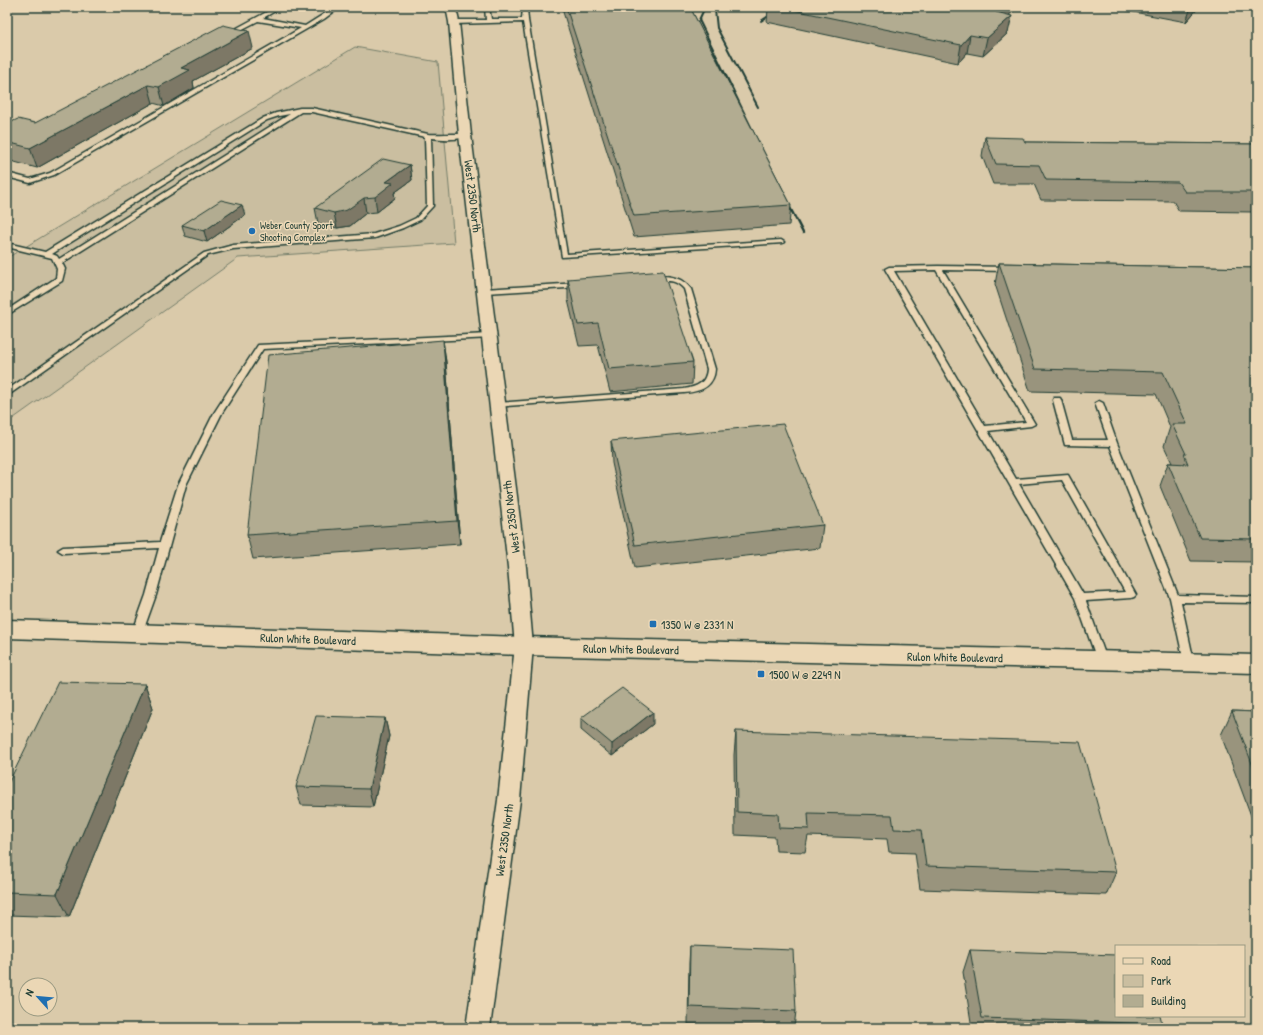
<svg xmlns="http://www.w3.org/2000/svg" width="1263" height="1035" viewBox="0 0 1263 1035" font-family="'Patrick Hand',sans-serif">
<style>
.built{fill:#dacaaa;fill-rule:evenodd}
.green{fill:#cabea0;stroke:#747e6a}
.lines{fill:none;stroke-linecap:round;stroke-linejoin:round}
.service-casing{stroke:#1f3d34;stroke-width:3}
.minor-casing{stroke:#1f3d34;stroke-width:3}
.tertiary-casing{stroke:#1f3d34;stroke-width:3}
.service{fill:#ebd7b5;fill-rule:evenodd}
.minor{fill:#ebd7b5;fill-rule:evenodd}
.tertiary{fill:#ebd7b5;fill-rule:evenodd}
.rail-far1{stroke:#1f3d34;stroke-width:2}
.rail{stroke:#1f3d34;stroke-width:2.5}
.wall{fill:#99947d;stroke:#1f3d34}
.shaded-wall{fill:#7d7866;stroke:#1f3d34}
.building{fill:#b2ac91;stroke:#1f3d34}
.poi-dot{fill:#1f6fb2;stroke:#ebd7b5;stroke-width:1.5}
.labels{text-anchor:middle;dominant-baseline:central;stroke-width:3;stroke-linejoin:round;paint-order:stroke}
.far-poi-label{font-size:10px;fill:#1f3d34;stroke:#ebd7b5;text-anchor:start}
.street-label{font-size:12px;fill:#1f3d34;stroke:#ebd7b5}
.poi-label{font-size:12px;fill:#1f3d34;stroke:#ebd7b5;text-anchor:start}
</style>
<rect width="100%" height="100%" fill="#ebd7b5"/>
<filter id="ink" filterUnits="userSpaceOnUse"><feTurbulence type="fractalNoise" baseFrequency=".025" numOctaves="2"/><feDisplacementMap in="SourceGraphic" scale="8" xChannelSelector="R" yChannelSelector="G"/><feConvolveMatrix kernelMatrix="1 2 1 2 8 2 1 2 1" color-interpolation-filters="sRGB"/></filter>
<g filter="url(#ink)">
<path class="built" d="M7,7H1256V1028H7ZM1116,946H1244V1016H1116ZM26,985H50V1009H26Z"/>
<path class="green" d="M355,47L438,62L454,243L238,258L7,423V258Z"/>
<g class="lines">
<defs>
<path id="service" d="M276,7H282L263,18L305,26L335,7H340L324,19L54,175L30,183L7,177V173L30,179L50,173L301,28L258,21L231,35L226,34Z
M485,7H489L491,19H522L523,7H527L528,20L567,254L781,240L784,242L783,243L562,257L523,22L454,24L451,22L454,20H486Z
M300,108H312L428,134C435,135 465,133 468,135C459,141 442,139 431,138L433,206L420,220L403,228L375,238L233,249L208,255L7,396V390L204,253L233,245L374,234L399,226L416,218L427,206L425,137L312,112H301L62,263L65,269L62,281L7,315V310L56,278L57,269L52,258L7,247V243L45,252L263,118L276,113ZM290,114L59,259L57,256L52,254L267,120L279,116Z
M938,266L1011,267L1015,269L1011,271L943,270L1035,424L1031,426L988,431L1016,479L1068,475L1136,595L1134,597L1131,598L1086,601L1107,660L1106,663H1098L1097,660L1075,598L885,269L889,267ZM936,270L1026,422L985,426L894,271ZM1062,480L1125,592L1083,594L1019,484Z
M659,276C673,276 682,278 691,289L715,369C714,387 700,392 684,393L494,407L493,405L494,403H497L684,389C697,387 706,383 707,369L684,289C671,274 660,286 650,279L651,277Z
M579,283L583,285L582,287L485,293L481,291L485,289Z
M489,334L493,336L492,338L263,349L222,413L186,485L156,595L141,637H133L132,634L146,595L159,548L63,553L58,550L63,547L160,542L178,485L214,413L258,345Z
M1054,398H1060L1061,400L1072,440H1108L1095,403L1099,401L1103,403L1117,443L1178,595L1256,597V603L1181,602L1194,662L1193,665H1185L1184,662L1170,598L1110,446L1065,445L1053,400Z"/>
<path id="minor" d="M446,7H456L459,22L471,135L526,567L533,646L520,800L490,1028H466L498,800L515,646L508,567L459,135L449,22Z"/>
<path id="tertiary" d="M7,620L524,637L1256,655V673L524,655L7,638Z"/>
</defs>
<use href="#service" class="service-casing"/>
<use href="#minor" class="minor-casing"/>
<use href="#tertiary" class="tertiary-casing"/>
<use href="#service" class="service"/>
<use href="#minor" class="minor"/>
<use href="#tertiary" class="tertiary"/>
<path class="rail-far1" d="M705,7L699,20L752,129
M717,7L715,10L717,28L758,107
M761,21L782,7"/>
<path class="rail" d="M785,198L803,233"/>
</g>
<path class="wall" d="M563,7H690L791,205L789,225L634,237L563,12Z
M768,7H1018L1009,15L1008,33L983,56L967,53L958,63L767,22Z
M1107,7H1199L1186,22Z
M253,48L193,81L194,88L164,106L153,103L37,168L7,160V124L35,123Z
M985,137L1025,142L1256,144V204L1253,212L1179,211L1173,201L1041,200L1034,184H993L982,156Z
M410,165L412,180L394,193L395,198L377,212L366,213L350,226L337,228L318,223L315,208Z
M245,215L207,242L185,236L182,225Z
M999,263L1256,268V562L1191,561L1160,486L1168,463H1172L1164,446L1170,427L1156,394L1030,391L995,284Z
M568,279L693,362L692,384L610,392L598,345L579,346L568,300Z
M443,340L446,362L460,544L253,559L247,535Z
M611,441L823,525L820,548L635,568L612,463Z
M145,684L153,708L69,917L7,915V786Z
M1232,711L1256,712V829L1221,735Z
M385,718L389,736L373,807L301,805L296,787Z
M581,718L653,724L612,756L581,730Z
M736,731L1116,872L1106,895L920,889L915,853L889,852L887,839L808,836L805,852L776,851L775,837L735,835L734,755Z
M690,946L796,1011L794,1028L688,1024L689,963Z
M970,950L1162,1024L1160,1028H972L963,972Z"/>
<path class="shaded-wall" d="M1002,7H1018L993,30L996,12Z
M1191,7H1199L1186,22Z
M1012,16L1008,33L983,56L987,38Z
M249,31L253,48L193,81L194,88L164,106L159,87L181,68Z
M970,35L967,53L958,63L961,45Z
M148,85L153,103L37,168L30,148Z
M410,165L412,180L394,193L395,198L377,212L375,197L386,182Z
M364,198L366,213L350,226L337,228L334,213Z
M242,205L245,215L207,242L204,231Z
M443,340L446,362L460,544L457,521Z
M145,684L153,708L69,917L57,894Z
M653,712V724L612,756V744Z
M385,718L389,736L373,807L369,789Z"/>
<path class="building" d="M566,7H690L791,205L634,216Z
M779,7H1002L996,12L1012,16L987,38L970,35L961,45Z
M223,25L249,31L181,68L190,70L159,87L148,85L30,148L7,142V124L18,119L35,123Z
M985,137L1023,138L1025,142L1256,144V183H1254L1256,187V192H1185L1178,182L1046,180L1039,165L996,164Z
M383,159L410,165L386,182L393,183L375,197L364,198L347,210L334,213L315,208Z
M221,200L242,205L204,231L182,225Z
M999,263L1256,268V539L1200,538L1168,463L1188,464L1184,454H1186L1172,424H1187L1163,372L1035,369Z
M663,271L693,362L609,369L598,323L578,325L568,279Z
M443,340L457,521L247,535L268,355Z
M783,424L823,525L635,545L611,441Z
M58,682L145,684L57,894L7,892V786Z
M622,688L653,712L612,744L581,718Z
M1232,711L1256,712V774Z
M316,716L385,718L369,789L296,787Z
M736,731L1080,742L1116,872L926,866L921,830L894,829L892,815L808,813L809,829L779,828L778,814L737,812Z
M690,946L793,950L796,1011L689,1007Z
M970,950L1116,955V1016H1160L1162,1024L982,1018Z"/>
</g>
<g class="poi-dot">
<circle cx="252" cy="231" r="4"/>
<rect x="649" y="620" width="8" height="8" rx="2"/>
<rect x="757" y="670" width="8" height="8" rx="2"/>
</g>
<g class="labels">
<g class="far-poi-label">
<text x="260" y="225">Weber County Sport<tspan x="260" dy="12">Shooting Complex</tspan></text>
</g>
<g class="street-label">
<text transform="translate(473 196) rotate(83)">West 2350 North</text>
<text transform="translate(511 517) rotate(-97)">West 2350 North</text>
<text transform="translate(308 639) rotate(2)">Rulon White Boulevard</text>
<text transform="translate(631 649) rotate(1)">Rulon White Boulevard</text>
<text transform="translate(955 657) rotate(1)">Rulon White Boulevard</text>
<text transform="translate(504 840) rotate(-82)">West 2350 North</text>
</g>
<g class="poi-label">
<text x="661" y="624">1350 W @ 2331 N</text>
<text x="769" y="674">1500 W @ 2249 N</text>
</g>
</g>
<rect width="1263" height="1035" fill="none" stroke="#ebd7b5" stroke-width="24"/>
<rect x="12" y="12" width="1239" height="1011" fill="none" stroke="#1f3d34" stroke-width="1.5" filter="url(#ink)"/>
<rect x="1115" y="945" width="130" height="72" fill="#ebd7b5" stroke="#999981"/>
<rect x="1123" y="958" width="20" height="6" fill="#ebd7b5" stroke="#999981"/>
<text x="1151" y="965" font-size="12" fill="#1f3d34">Road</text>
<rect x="1123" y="975" width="20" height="12" fill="#cabea0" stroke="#999981"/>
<text x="1151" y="985" font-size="12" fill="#1f3d34">Park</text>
<rect x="1123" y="995" width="20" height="12" fill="#b2ac91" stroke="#999981"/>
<text x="1151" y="1005" font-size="12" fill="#1f3d34">Building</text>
<g transform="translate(38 997) rotate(297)"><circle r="19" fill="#ebd7b5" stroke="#999981"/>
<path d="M0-3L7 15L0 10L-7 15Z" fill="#1f6fb2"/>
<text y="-6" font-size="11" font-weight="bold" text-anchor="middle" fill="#1f3d34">N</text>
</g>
</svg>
